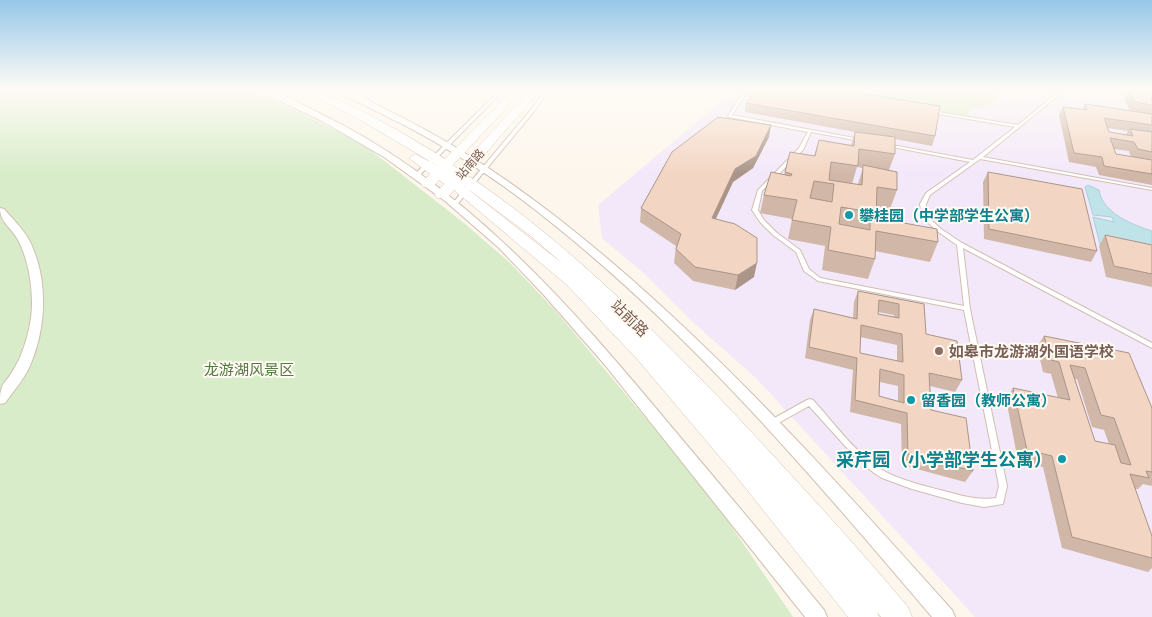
<svg xmlns="http://www.w3.org/2000/svg" width="1152" height="617" viewBox="0 0 1152 617" font-family="Ubuntu,'Noto Sans SC',sans-serif">
<style>
.education{fill:#f3e8fa}
.green{fill:#d8ecc9}
.water{fill:#bfe3e8;stroke:#a5d3da}
.lines{fill:none;stroke-linecap:round;stroke-linejoin:round}
.lane-casing{stroke:#d1beb0;stroke-width:2}
.street-casing{stroke:#d1beb0;stroke-width:2}
.secondary-casing{stroke:#d6c0b0;stroke-width:1}
.lane{fill:#fff;fill-rule:evenodd}
.street{fill:#fff;fill-rule:evenodd}
.secondary{fill:#fff;fill-rule:evenodd}
.wall{fill:#d1b7a8;fill-rule:evenodd}
.shaded-wall{fill:#aa9588}
.building{fill:#f3d5c3;stroke:#aa9588;fill-rule:evenodd}
.culture-dot{fill:#0f9aa8;stroke:#fffaf3;stroke-width:2}
.education-dot{fill:#8d6e63;stroke:#fffaf3;stroke-width:2}
.labels{text-anchor:middle;dominant-baseline:central;stroke-width:4;stroke-linejoin:round;paint-order:stroke}
.far-street-label{font-size:12px;fill:#7a5c4d;stroke:#fffaf3}
.culture-label{font-size:15px;font-weight:bold;fill:#0d838f;stroke:#fffaf3;text-anchor:start}
.street-label{font-size:15px;fill:#7a5c4d;stroke:#fffaf3}
.education-label{font-size:15px;font-weight:bold;fill:#785e54;stroke:#fffaf3;text-anchor:start}
.park-label{font-size:15px;fill:#537a41;stroke:#fffaf3}
.near-culture-label{font-size:18px;font-weight:bold;fill:#0d838f;stroke:#fffaf3;text-anchor:end}
</style>
<rect width="100%" height="100%" fill="#fdf6ec"/>
<path class="education" d="M732,88L1152,89V617H975L756,378L696,325L647,276L602,238L598,205L729,95Z"/>
<path class="green" d="M0,88H243L293,109L364,145L464,223L509,262L554,309L711,496L793,617H0Z
M795,88H991L997,96L993,103L971,109L968,116Z"/>
<path class="water" d="M1088,185L1099,190C1102,213 1133,225 1152,231V255L1100,244L1093,217L1114,222L1112,217L1093,215L1085,187Z"/>
<g class="lines">
<defs>
<path id="lane" d="M502,88H506L418,177H414V175Z
M546,88H550L536,109L456,206H452V204L533,107Z
M746,88H750L732,115L860,139L862,140L860,141L811,132L803,150L762,191L758,210L764,220L777,233L800,250L809,269L820,278L964,306L957,245L937,231L922,217L920,204L926,193L970,162L887,146L885,145L887,144L973,160L1015,127L933,113H932V111L1018,125L1063,88H1067L983,157L1152,188V190L980,159L930,195L926,204L927,216L941,229L962,243L1152,343V348L963,248L970,309L1007,486L1003,504L984,507L962,503L912,489L882,478L874,473L856,458L809,406L775,425L772,426L769,425L768,423L769,421L807,400L810,399L813,400C834,423 853,450 879,468C896,479 921,485 940,490C959,495 977,501 996,498L999,486L964,310L818,281L804,271L796,252L773,235L760,222L752,210L758,190L799,148L808,132L729,117L728,116Z
M1122,88H1129L1152,91V93Z"/>
<path id="street" d="M253,88C272,86 302,105 319,113C466,184 572,307 675,431C725,490 775,550 824,610L827,617H805L605,365L543,294L499,248L445,201L384,157L320,120Z
M329,88C347,86 380,107 397,115C483,158 558,215 630,278C746,380 849,495 952,610L955,617H932C807,470 680,320 525,202C488,174 448,148 406,126C390,118 374,110 358,102C349,98 337,94 329,88Z
M0,208L4,209C12,218 22,228 28,238C49,277 47,328 29,368C23,380 13,392 5,403L0,404C0,380 5,386 15,367C25,350 32,323 32,304C32,283 28,259 18,240C12,228 0,223 0,208Z"/>
<path id="secondary" d="M298,88C324,85 419,142 445,159L515,88H525L453,165L458,169L532,88H542L467,175C563,239 646,322 726,405C788,471 850,538 908,607L912,617H881L877,612L879,617H848L736,476L637,359L567,285L454,190L447,198H437L435,195L444,184L439,180L433,187H423L421,184L430,174L409,158L415,154L438,166L364,122ZM460,183L532,237L563,264Z"/>
</defs>
<use href="#lane" class="lane-casing"/>
<use href="#street" class="street-casing"/>
<use href="#secondary" class="secondary-casing"/>
<use href="#lane" class="lane"/>
<use href="#street" class="street"/>
<use href="#secondary" class="secondary"/>
</g>
<path class="wall" d="M1129,90L1152,93V114L1130,111L1124,99Z
M746,103L935,136L932,146L895,139V154L889,170L897,190L890,209L876,206V218L938,242L930,262L875,251V259L868,279L822,270L825,246L788,239L792,219L760,213L764,195L784,175L790,152L814,156L819,140L851,145L855,132L745,112ZM857,167L863,168L858,184H852Z
M1085,104L1152,114V185L1099,175L1096,167L1069,162L1059,115L1063,107L1082,109ZM1108,128L1128,131L1126,135L1109,132ZM1114,149L1129,151L1131,157L1116,154Z
M769,137L753,168L733,182L716,219L754,277L735,290L693,281L674,263L676,246L640,222L641,208Z
M988,172L1097,251L1091,262L984,239L983,182Z
M1105,235L1152,245V287L1106,277L1099,246Z
M858,291L924,304L926,334L962,380L955,392L930,386L931,410L973,471L965,482L902,465L901,424L850,412L853,370L805,358L810,320L814,309L853,318L854,302ZM878,312L894,315V317L878,314ZM860,337L897,345V361L860,353ZM880,382L898,386V401L879,396Z
M1044,336L1152,408V486L1143,484L1138,489H1135L1152,536V568L1148,572L1062,548L1043,467L1018,461L1006,399L1013,388L1058,398L1051,374L1043,372L1037,347ZM1075,379H1077L1092,427L1104,430L1109,444L1095,441Z"/>
<path class="shaded-wall" d="M771,125L769,137L753,168L733,182L710,231L712,218L735,169Z
M757,263L754,277L735,290L738,275Z"/>
<path class="building" d="M758,88H828L940,106L935,136L746,103Z
M1129,90L1152,93V105L1135,102Z
M1085,104L1152,114V125L1104,118L1109,132L1133,136L1130,129L1152,132V152L1138,149L1134,142L1110,138L1116,154L1152,160V174L1104,166L1102,157L1074,153L1063,107L1087,110Z
M718,117L771,125L756,156L735,169L712,218L735,224L757,238V263L738,275L695,267L676,249L681,234L641,208L672,152Z
M855,132L895,137V154L859,149L858,166L831,162L829,180L862,185L863,165L897,172V190L877,187L876,218L937,229L938,242L876,231L875,259L828,250L831,227L792,220L797,200L764,195L771,172L791,176L792,174L785,172L790,152L815,156L819,140L854,146ZM814,181L834,184L832,202L810,198ZM841,207L870,212V230L839,224Z
M988,172L1082,189L1097,251L989,229Z
M1105,235L1152,245V274L1114,266Z
M858,291L924,304L926,334L957,341L962,380L929,373L931,410L966,418L973,471L908,454L907,413L855,400L857,358L809,347L814,309L857,319ZM879,300L899,304V318L878,314ZM861,325L902,334L903,362L860,353ZM880,369L904,375V403L879,396Z
M1044,336L1129,353L1152,408V472L1146,471L1149,478L1130,474L1152,536V558L1072,537L1052,456L1027,450L1013,388L1070,400L1059,362L1051,360ZM1070,365L1085,368L1101,415L1114,418L1131,465L1121,463L1115,445L1095,441Z"/>
<linearGradient id="sky" x2="0" y2="1"><stop stop-color="#97c7e8"/><stop offset="0.51" stop-color="#fefbf6"/><stop offset="1" stop-color="#fefbf6" stop-opacity="0"/></linearGradient>
<rect width="1152" height="174" fill="url(#sky)"/>
<g class="culture-dot">
<circle cx="849" cy="215" r="5"/>
<circle cx="911" cy="400" r="5"/>
<circle cx="1062" cy="459" r="5"/>
</g>
<circle class="education-dot" cx="939" cy="351" r="5"/>
<g class="labels">
<g class="far-street-label">
<text transform="translate(470 164) rotate(-49)">站南路</text>
</g>
<g class="culture-label">
<text x="859" y="215">攀桂园（中学部学生公寓）</text>
<text x="921" y="400">留香园（教师公寓）</text>
</g>
<g class="street-label">
<text transform="translate(630 318) rotate(44)">站前路</text>
</g>
<g class="education-label">
<text x="949" y="351">如皋市龙游湖外国语学校</text>
</g>
<g class="park-label">
<text x="249" y="369">龙游湖风景区</text>
</g>
<g class="near-culture-label">
<text x="1052" y="459">采芹园（小学部学生公寓）</text>
</g>
</g>
</svg>
